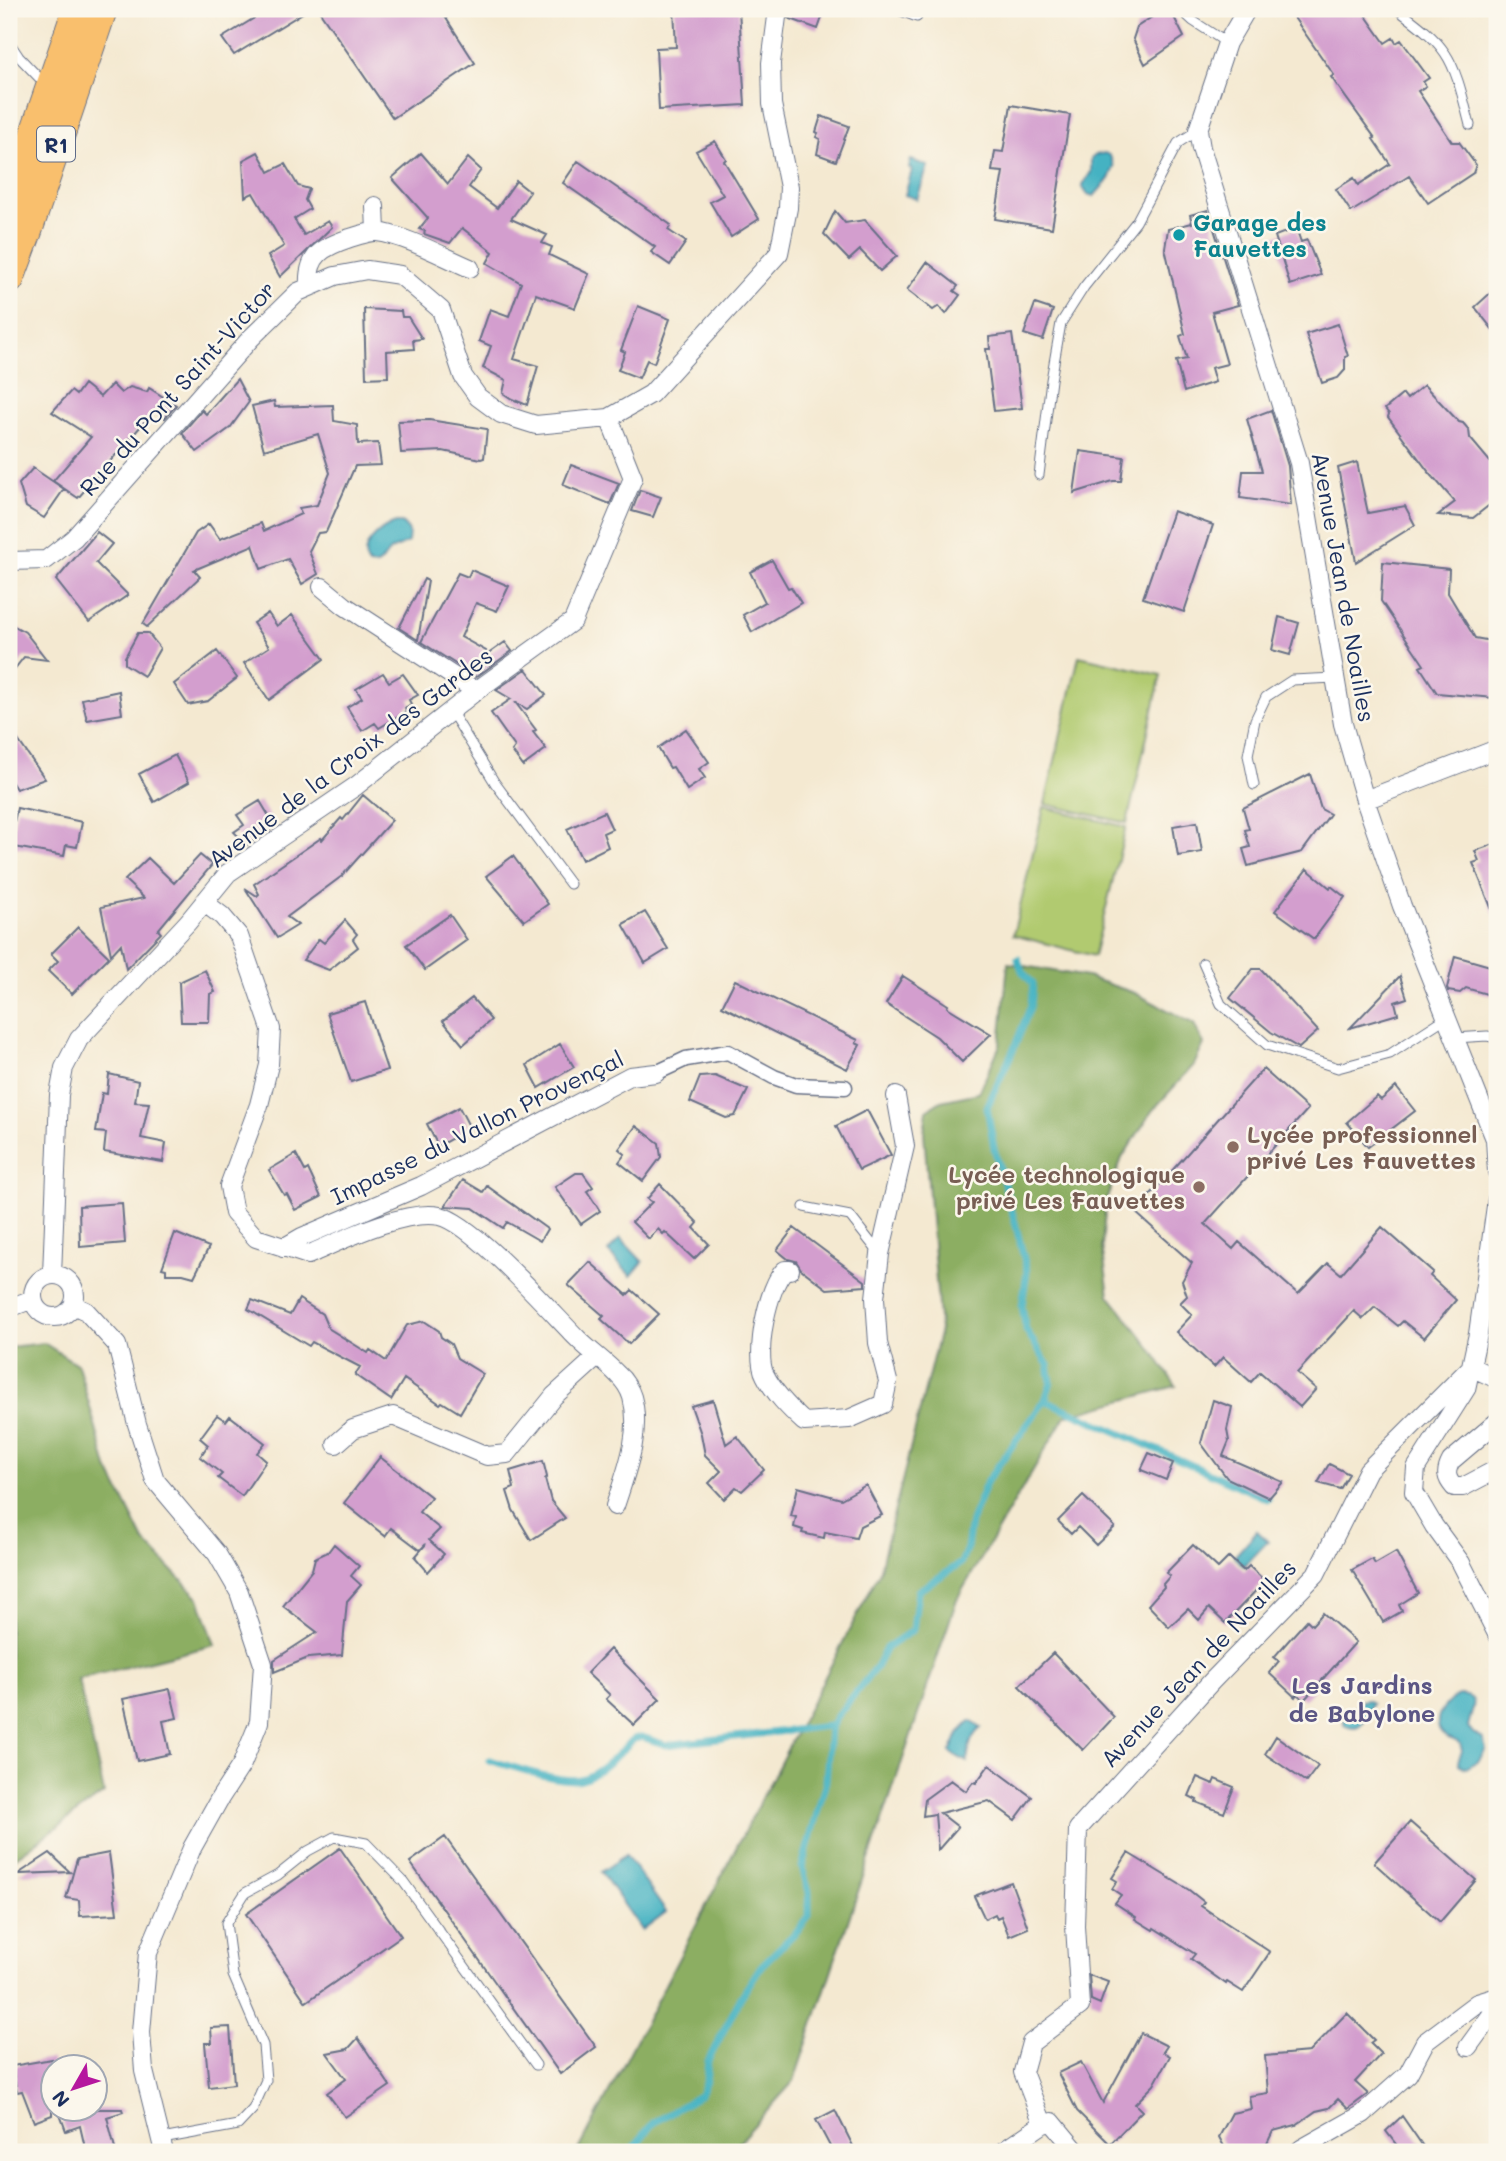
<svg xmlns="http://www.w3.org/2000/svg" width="1506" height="2161" viewBox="0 0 1506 2161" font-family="Mali,sans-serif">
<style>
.green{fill:#b1ca70;stroke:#667c67;stroke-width:2}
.forest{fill:#8cae62;stroke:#546e60;stroke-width:2}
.water{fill:#45b2c2;stroke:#307090;stroke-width:2}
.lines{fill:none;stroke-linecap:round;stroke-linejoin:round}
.stream{stroke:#45b2c2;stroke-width:7}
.building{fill:#d39ece}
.service-casing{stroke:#677086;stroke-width:11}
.pedestrian-casing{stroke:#677086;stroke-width:17}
.minor-casing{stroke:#677086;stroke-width:20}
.trunk-casing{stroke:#677086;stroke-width:32}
.service{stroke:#fff;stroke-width:9}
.pedestrian{stroke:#fff;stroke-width:14}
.minor{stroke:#fff;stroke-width:18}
.trunk{stroke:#f9bf6d;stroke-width:30}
.culture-dot{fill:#0f9aa8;stroke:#fbf7ec;stroke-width:2.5}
.education-dot{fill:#8d6e63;stroke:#fbf7ec;stroke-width:2.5}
.labels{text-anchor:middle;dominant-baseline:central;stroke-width:5;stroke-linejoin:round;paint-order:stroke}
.shield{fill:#fbf7ec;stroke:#5e6b89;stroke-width:2}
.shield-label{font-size:21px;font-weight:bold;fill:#1b2f5e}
.culture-label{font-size:23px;font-weight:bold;fill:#0d838f;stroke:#fbf7ec;text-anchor:start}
.street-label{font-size:23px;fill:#1b2f5e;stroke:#fbf7ec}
.education-label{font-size:23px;font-weight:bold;fill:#785e54;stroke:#fbf7ec;text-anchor:start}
.neighbourhood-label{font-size:24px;font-weight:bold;fill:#5b5685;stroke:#fbf7ec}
</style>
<rect width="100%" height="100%" fill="#fbf7ec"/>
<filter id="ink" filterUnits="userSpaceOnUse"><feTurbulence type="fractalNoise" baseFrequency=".0143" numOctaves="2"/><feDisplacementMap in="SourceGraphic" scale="14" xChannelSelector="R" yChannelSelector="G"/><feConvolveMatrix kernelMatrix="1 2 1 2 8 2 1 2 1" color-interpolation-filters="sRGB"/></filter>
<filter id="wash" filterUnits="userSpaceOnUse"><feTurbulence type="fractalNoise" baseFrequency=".00686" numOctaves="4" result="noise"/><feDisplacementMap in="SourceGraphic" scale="28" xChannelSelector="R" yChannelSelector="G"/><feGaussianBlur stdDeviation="1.57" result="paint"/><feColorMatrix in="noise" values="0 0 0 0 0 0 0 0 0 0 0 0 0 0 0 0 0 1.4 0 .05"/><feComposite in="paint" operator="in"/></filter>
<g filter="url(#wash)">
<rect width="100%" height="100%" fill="#f4e9d1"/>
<path class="green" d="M1079,656L1161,675L1127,823L1045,804Z
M1044,807L1126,827L1094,956L1013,935Z"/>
<path class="forest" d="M1008,963L1087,977L1135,993L1194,1024L1204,1044L1194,1065L1152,1111L1122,1158L1106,1201L1102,1246L1109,1295L1149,1346L1176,1386L1065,1416L957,1599L794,2081L730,2152H578L879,1573L940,1330L924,1133L927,1110L941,1101L979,1093L1000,1045Z
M44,1343L78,1365L106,1464L144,1541L199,1598L215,1645L78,1679L104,1793L9,1862V1347Z"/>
<path class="water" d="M1105,153L1110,156L1114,167L1109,179L1094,196L1087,194L1082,186L1091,172V159L1096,155Z
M911,160L928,166L917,199L905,195L912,170L909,168Z
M396,523H402L409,531L408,542C402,546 397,547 391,550C382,556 384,568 369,565C356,548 381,527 396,523Z
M620,1238L643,1262L631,1276L608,1252Z
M1257,1531L1268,1541L1244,1566L1234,1557Z
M1458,1695C1484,1695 1470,1712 1468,1727L1473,1733L1483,1739L1486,1749L1479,1760L1466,1768L1459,1764L1458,1761L1462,1751L1460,1743C1455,1739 1450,1740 1445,1736C1428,1722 1445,1703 1458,1695Z
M1368,1700L1372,1703C1367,1715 1362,1736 1344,1725V1714L1355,1708L1361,1701Z
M971,1721L981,1728C969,1737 969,1750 967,1762L950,1752L958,1734Z
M626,1855L666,1912L642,1930L601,1872Z"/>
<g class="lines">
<path class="stream" d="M1045,1400L1268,1499
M489,1760C511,1766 561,1784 581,1779C601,1774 619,1752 634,1739L642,1737L666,1745L828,1726L830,1729
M630,2152L653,2123L700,2095L706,2081L708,2061L741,1997L761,1966L800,1928L809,1915V1892L802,1867L826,1781L830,1729L837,1716L877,1666L886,1648L913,1630L918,1591L961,1563L967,1548L971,1521L987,1481L1045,1400L1051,1382L1048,1365L1026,1330L1022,1306L1027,1271L1015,1222L994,1148L987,1107L1015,1046L1031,1005L1033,984L1022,971L1018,959"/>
</g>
<g id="blocks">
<path class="building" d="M269,9H309L234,55L222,38Z
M318,9H440L475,63L393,118Z
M674,9H739L745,105L659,110L656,48L676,47Z
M789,9H825L818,29L788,18Z
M1164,9H1170L1184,37L1145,64L1133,39L1137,27Z
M1288,9H1361L1385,43L1393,38L1396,43L1401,40L1429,78L1423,82L1426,86L1418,91L1452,142H1459L1476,165L1473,173L1428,203L1409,176L1351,212L1336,189L1354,178L1358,185L1390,164L1373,139L1375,138L1331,77L1334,75Z
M1011,105L1070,115L1052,228L995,219L1003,172L992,171L995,151L1003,152Z
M821,116L849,126L836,161L817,154L820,139L816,137L818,133L816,132Z
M715,141L726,159L724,161L759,219L731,237L710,202L723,195L696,151Z
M258,152L269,172L285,164L298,186L309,189L305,200L310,209L294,219L304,235L328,221L332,227L280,277L268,256L284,246L253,193L245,197L243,160Z
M421,153L448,184L468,158L481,170L469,187L497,208L516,181L530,192L511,219L547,235L542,243L552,247L549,255L589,274L575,308L536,294L514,359L538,366L527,405L512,399L503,393L506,380L483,368L491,346L479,341L490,309L509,316L521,283L487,263L493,252L462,228L450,243L424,234L425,231L419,229L428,218L392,178Z
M578,161L671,225L668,230L686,242L670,265L651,252L655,247L563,183Z
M1208,210L1238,305L1212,312L1227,364L1211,368L1215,382L1184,392L1176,361L1187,359L1180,336L1185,334L1165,248L1168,229L1192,223L1190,215Z
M835,211L845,223L865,220L897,256L880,271L860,250L849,260L824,234Z
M1296,228L1301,242L1307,240L1321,275L1290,285L1275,236Z
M927,262L958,286L954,291L960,295L946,314L939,306L933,310L907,290Z
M1497,287V335L1475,307Z
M1035,304L1053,310L1043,340L1024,334Z
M638,306L670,319L654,363L647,360L639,378L618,370L625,352L621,350Z
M364,309L401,311L402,317H408L422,339L413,340L414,349L387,351L388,377L366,378Z
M1338,324L1348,356L1345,357V370L1338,378L1322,383L1306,334Z
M1012,334L1022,408L994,411L986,349H990L989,337Z
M237,379L249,402L230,428L197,452L182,433L202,410L206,414Z
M84,384L100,397L112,384L121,393L130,387L147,392L149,388L176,405L165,418L155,410L78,498L53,481L91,437L52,412L71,391L76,395Z
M1424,385L1459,422L1463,423L1469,430L1470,438L1497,470V499L1473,518L1438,515L1455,502L1428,471L1388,417L1389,414L1385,409L1403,394L1407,399Z
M274,401L275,407L333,405L334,421L357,425L358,444L378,443L381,465L355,466L326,532L318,533L309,551L318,574L302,584L288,559L261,569L253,545L194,570L200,577L147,627L143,624L196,533L209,524L220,539L261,523L264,531L301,514L299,508L317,505L330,473L318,434L264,450L252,406Z
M1271,410L1288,466L1291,505L1240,498L1243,471H1262L1247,419Z
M429,420L487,429L484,458L481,459L443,451L401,453L398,421Z
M1080,451L1124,457L1121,481H1113L1074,493Z
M1357,462L1368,513L1405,506L1415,525L1356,562L1338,468Z
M571,465L619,483L610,504L563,485Z
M33,468L64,489L44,518L26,507L19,484Z
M640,490L661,497L653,517L632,511Z
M1173,511L1213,525L1184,612L1143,598Z
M97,532L112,544L96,563L128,595L89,622L56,580Z
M772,560L788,588L791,587L801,603L752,632L743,615L765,602L750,572Z
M1383,562L1449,569L1448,593L1475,638L1497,642L1494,698L1437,693L1420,667L1424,665L1381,601Z
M471,570L509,586L497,611L476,603L461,637L486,651L484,657L505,642L512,651L476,677L421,642L458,573L468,577Z
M424,579L428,581L418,640L399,628Z
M268,613L277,626L292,615L324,659L269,700L244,663L269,647L253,623Z
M1279,617L1299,623L1290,655L1272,650Z
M9,623L25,632L47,660L24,657L9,676Z
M138,633H148L160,648L144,676L125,664V657Z
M217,651L237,678L208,701L188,705L174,684Z
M526,669L546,695L527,709L515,702L536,730L533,732L546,749L523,766L512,751L515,747L491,713L511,699L496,690Z
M383,673L389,682L403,674L418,695L409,700L411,704L405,708L406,712L379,728L375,723L362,731L347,707L362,698L356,689Z
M119,691L122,714L87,720L82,699Z
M9,727L45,779L16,789L9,778Z
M686,729L709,762L699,769L705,778L687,790L673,767L670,768L658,748Z
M175,755L189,782L154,802L139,774Z
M1310,774L1321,809L1330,814L1302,852L1248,866L1243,849L1250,847L1245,830L1249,829L1243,808Z
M363,795L392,820L342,876L287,917L298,925L277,938L245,888L257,896L259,894L254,884L321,838L322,840L341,818L343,820Z
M260,801L275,826L247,845L234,832L244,825L237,815Z
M17,808L82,822L77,847L66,845L64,856L9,846Z
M604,812L612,829L603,833L608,847L582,860L567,829Z
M1197,822L1202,852L1178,856L1173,826Z
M1497,843V922L1473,863L1479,861L1475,851Z
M200,855L212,865L158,930L161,933L126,969L121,944L111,955L101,907L144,898L125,880L148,858L174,883Z
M513,856L548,904L524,921L486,876Z
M1307,869L1330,888L1331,886L1345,897L1314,939L1275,911Z
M645,912L668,949L645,963L623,924Z
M450,915L467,940L425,970L406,945Z
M345,920L357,934L353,939L358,947L329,970L303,960L319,939L324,943Z
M78,927L109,957L72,994L48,971L58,961L51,954Z
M1455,956L1490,966L1497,970V997L1466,988L1460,993L1448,991L1447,988Z
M1253,969H1261L1318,1031L1299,1048L1271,1032L1230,998Z
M205,970L215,992L210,994L209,1022H181L179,982Z
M903,976L948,1005L947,1007L991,1034L962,1062L937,1037L886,1004Z
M1400,976L1407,998L1395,1002L1398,1014L1350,1028Z
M735,980L858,1040L856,1043L860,1045L847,1069L722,1006Z
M472,998L491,1020L463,1045L443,1021Z
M365,1002L387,1070L351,1082L327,1013Z
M560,1044L574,1067L539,1088L527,1065Z
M1263,1069L1308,1109L1205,1224L1233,1249L1239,1242L1298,1294L1328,1263L1341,1274L1382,1227L1433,1272L1430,1276L1456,1300L1424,1338L1403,1321L1398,1326L1375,1307L1363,1319L1354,1311L1297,1373L1316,1389L1300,1407L1260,1372L1251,1382L1223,1357L1214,1367L1176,1332L1192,1315L1180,1303L1187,1296L1182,1281L1192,1263L1135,1212Z
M109,1074L138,1081L135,1102L149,1103L141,1138L166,1143L163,1162L104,1152L106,1133L96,1132L102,1093L107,1094Z
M715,1076L748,1090L735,1116L726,1118L690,1102L700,1077Z
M1396,1087L1415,1111L1368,1147L1347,1122L1377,1096L1381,1100Z
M459,1107L470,1128L438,1146L427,1124Z
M867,1110L891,1155L859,1170L836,1126Z
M636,1126L659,1143L661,1157L643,1181L619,1162L625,1154L619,1149Z
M296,1154L305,1171L308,1169L321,1197L295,1210L287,1194L284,1195L269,1170Z
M576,1173H583L593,1187L587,1191L600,1211L581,1224L555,1187Z
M463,1180L483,1192L487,1186L547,1229L540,1241L507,1222L503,1228L473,1208L445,1206Z
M660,1184L698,1223L694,1228L709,1244L694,1259L665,1232L663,1234L658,1229L649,1239L632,1222L652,1202L647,1199Z
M122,1203L125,1243L80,1247L79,1206Z
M794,1228L865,1281V1286L827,1289L801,1269L796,1261L788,1259L777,1250Z
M175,1233L209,1247L194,1277L183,1274H166V1269L162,1268Z
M590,1262L627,1295L632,1290L659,1314L629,1344L601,1319L604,1316L568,1285Z
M299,1299L322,1314L328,1328L368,1353L370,1350L386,1361L407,1325L424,1321L439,1331L441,1337L451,1344L457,1358L483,1374L460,1413L442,1402L440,1404L404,1379L391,1400L355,1375L360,1367L312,1342L309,1346L248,1309L252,1300L290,1315Z
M713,1400L726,1444L737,1436L764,1470L742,1491L736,1487L724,1499L709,1483L721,1471L705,1455L701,1434L691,1406Z
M1213,1400L1232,1407L1227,1430L1229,1441L1223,1456L1283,1482L1269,1498L1227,1478L1201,1443Z
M217,1415L226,1421L230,1416L265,1443L257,1453L266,1461L242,1496L218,1478L222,1474L200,1457L208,1445L200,1438Z
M1149,1453L1173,1463L1166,1480L1141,1470Z
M380,1457L431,1497L419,1512L440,1529L429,1540L444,1554L428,1572L415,1557L426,1544L420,1550L391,1528L385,1536L344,1503Z
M543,1461L547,1477L545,1479L551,1501L565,1518L531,1540L513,1510L507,1491L514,1488L510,1471Z
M1329,1464L1349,1474L1340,1489L1318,1483Z
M866,1485L882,1515L860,1526L856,1538L825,1532L824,1538L802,1533L803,1530L794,1527L796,1517L791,1516L798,1487L841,1499Z
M1083,1496L1115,1527L1096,1545L1078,1527L1071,1534L1058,1521Z
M334,1544L359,1566L351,1576L361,1585L347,1601L342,1655L308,1658L274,1672V1660L317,1632L283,1606L312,1570L315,1558L328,1552Z
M1193,1545L1218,1568L1229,1557L1244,1571L1249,1566L1265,1581L1225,1623L1209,1608L1199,1620L1188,1609L1169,1627L1148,1605L1164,1587L1163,1584L1170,1576L1166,1573Z
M1396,1552L1418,1593L1399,1605L1402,1611L1383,1622L1352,1570L1372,1559L1375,1564Z
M1323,1613L1356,1642L1304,1700L1297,1694L1295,1697L1269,1673L1279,1661L1274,1657L1289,1640L1307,1620L1312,1625Z
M610,1649L660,1699L634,1725L606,1699L610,1695L587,1673Z
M1053,1653L1114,1717L1083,1750L1019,1686Z
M170,1689L177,1718L163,1721L170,1754L137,1761L123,1699Z
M1276,1736L1318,1766L1306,1782L1265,1754Z
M989,1765L1032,1797L1015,1820L989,1801L940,1813L958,1827L938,1850L935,1814L923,1816L925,1799L951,1780L966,1791L973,1782L976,1783Z
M1197,1777L1213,1784L1215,1779L1234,1787L1224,1813L1196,1802L1197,1800L1189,1796Z
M1410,1822L1476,1880L1440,1922L1374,1863Z
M445,1837L596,2047L560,2074L410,1862Z
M340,1848L401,1936L306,2002L246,1914Z
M50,1853L70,1872L18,1874Z
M109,1853L117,1914L80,1916L79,1900L66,1898L77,1859Z
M1128,1853L1189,1890L1204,1902L1201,1906L1270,1952L1243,1992L1227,1982L1226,1984L1191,1959L1195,1954L1154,1928L1153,1930L1135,1919L1136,1917L1115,1903L1121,1895L1112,1889L1117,1881L1112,1878Z
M1011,1882L1028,1928L1009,1936L1001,1916L997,1918L995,1914L985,1919L974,1896Z
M1089,1975L1108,1982L1100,2004L1091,2000Z
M1347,2013L1374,2040L1370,2043L1381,2054L1355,2082L1368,2094L1348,2109L1338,2099L1329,2108L1316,2111L1296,2125L1273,2131L1263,2152H1227L1219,2137L1232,2113L1251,2109L1249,2096L1268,2093L1265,2056L1309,2052Z
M230,2027L234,2084L209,2087L205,2043H212L211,2028Z
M1141,2033L1167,2046L1163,2052L1170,2056L1154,2085L1135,2104L1142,2111L1110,2144L1077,2111L1058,2073L1081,2062L1103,2103Z
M358,2038L390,2086L345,2117L327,2093L346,2079L327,2053L348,2049Z
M52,2059V2115L34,2122L22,2091L17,2092L12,2066Z
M58,2109H122L123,2112L107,2117L116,2152H86L80,2126L66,2131Z
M835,2110L856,2152H833L816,2120Z
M1402,2116L1427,2152H1402L1386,2131Z"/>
</g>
</g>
<g filter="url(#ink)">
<use href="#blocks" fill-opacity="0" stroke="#677086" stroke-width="2"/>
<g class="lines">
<defs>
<path id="service" d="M896,9L917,17
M1180,9L1193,21L1227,43
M1397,9C1414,22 1433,35 1445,53C1458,72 1464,103 1470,125
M9,42L19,57L46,85
M1039,475L1051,380L1061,323L1084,287L1136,222L1178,143L1198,130
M451,711L495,783L570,884
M1254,785L1248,755L1255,720L1266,697L1292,680L1335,678
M1203,963L1221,1004L1267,1045L1338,1068L1390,1054L1447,1017
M1455,1038L1487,1036L1497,1038
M804,1207L850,1216L879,1253
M162,2139L238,2125L253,2109L266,2080L263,2045L233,1975L226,1923L245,1893L278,1875L308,1851L334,1837L366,1843L403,1881L536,2065"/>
<path id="pedestrian" d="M656,1073L686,1059L728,1052L774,1077L796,1085L845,1087"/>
<path id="minor" d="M1247,9L1227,43L1198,130L1201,148L1299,463L1343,724L1365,800L1402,906L1495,1139L1497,1172
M375,206L376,232
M309,286C307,255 323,247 350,238C359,236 368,231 377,232C404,235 444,257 470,268
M9,561L46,560L74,538L251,338L298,292L335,276L367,270L400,275L420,292L441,310L463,376L478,397L501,414L536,425L609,418L651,394L779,253L788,208L789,187L772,104L771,63L778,9
M322,587L345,606L476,691
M1365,800L1497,749
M205,903L222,916L239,936L271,1029L269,1065L259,1105L229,1186L234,1213L256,1238L308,1255C340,1241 404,1209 440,1216C473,1223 552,1313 578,1339C591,1352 606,1362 618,1375C624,1380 630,1390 632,1397C642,1433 626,1472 615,1506
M1497,1199L1478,1334L1466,1389L1416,1468L1414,1492L1434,1526L1461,1563L1497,1634
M283,1248L302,1237L421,1186L630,1076L656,1073
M790,1270H785C768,1285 754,1355 765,1375C774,1393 789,1408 804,1422L849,1419L883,1404L888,1381L878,1343L875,1298L880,1254L905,1146L896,1096
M52,1275L59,1095L64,1068L79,1039L188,922L228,873L356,786L476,691L573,621L633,478L609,418
M33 1296a21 21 0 1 1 42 0a21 21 0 1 1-42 0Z
M73,1305L86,1311L117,1345L137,1424L155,1480L217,1554L239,1592L263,1664L259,1722L242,1764L220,1798L192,1848L148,1953L141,2032L144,2071L164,2152
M9,1308L33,1299
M1471,1367L1497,1379
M1497,1422L1451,1461C1445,1472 1446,1478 1454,1487H1463L1497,1469
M336,1444L353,1429L393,1416L487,1456L507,1454L554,1396L597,1357
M1468,2047L1497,2007
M1043,2124L1052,2122L1077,2152
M1301,2149L1363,2114L1408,2074L1425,2042L1477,2003L1497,1997
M1002,2152L1043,2124L1023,2072L1031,2043L1080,2006L1075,1926L1078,1829L1212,1681L1316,1574L1368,1470L1471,1367"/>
<path id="trunk" d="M9,209L78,9
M9,279L27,231L102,9"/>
</defs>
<use href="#service" class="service-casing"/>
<use href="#pedestrian" class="pedestrian-casing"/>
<use href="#minor" class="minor-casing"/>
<use href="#trunk" class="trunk-casing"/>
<use href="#service" class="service"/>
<use href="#pedestrian" class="pedestrian"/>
<use href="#minor" class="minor"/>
<use href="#trunk" class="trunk"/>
</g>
</g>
<circle class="culture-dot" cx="1179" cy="235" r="7"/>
<g class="education-dot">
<circle cx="1233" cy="1147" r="7"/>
<circle cx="1199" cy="1187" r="7"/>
</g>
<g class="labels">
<rect class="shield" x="37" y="126.5" width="38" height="35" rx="5"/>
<g class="shield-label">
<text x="56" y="144">R1</text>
</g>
<g class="culture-label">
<text x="1193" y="222">Garage des<tspan x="1193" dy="26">Fauvettes</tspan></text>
</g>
<g class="street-label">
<text transform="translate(177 388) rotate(-48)">Rue du Pont Saint-Victor</text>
<text transform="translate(1344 587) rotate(80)">Avenue Jean de Noailles</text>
<text transform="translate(350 757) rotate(-37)">Avenue de la Croix des Gardes</text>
<text transform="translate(477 1127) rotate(-26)">Impasse du Vallon Provençal</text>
<text transform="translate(1198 1663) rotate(-47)">Avenue Jean de Noailles</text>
</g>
<g class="education-label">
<text x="1247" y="1134">Lycée professionnel<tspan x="1247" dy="26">privé Les Fauvettes</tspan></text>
<text x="1185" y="1174" text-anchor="end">Lycée technologique<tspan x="1185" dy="26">privé Les Fauvettes</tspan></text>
</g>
<g class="neighbourhood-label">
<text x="1362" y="1684">Les Jardins<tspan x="1362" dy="28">de Babylone</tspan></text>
</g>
</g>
<rect width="1506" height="2161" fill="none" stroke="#fbf7ec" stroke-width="35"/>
<g transform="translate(74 2088) rotate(231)"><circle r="33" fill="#fbf7ec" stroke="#a1a7b3" stroke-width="2"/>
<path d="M0-5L12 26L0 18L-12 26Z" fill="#b5179e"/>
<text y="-10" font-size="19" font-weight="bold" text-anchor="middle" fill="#1b2f5e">N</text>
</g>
</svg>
